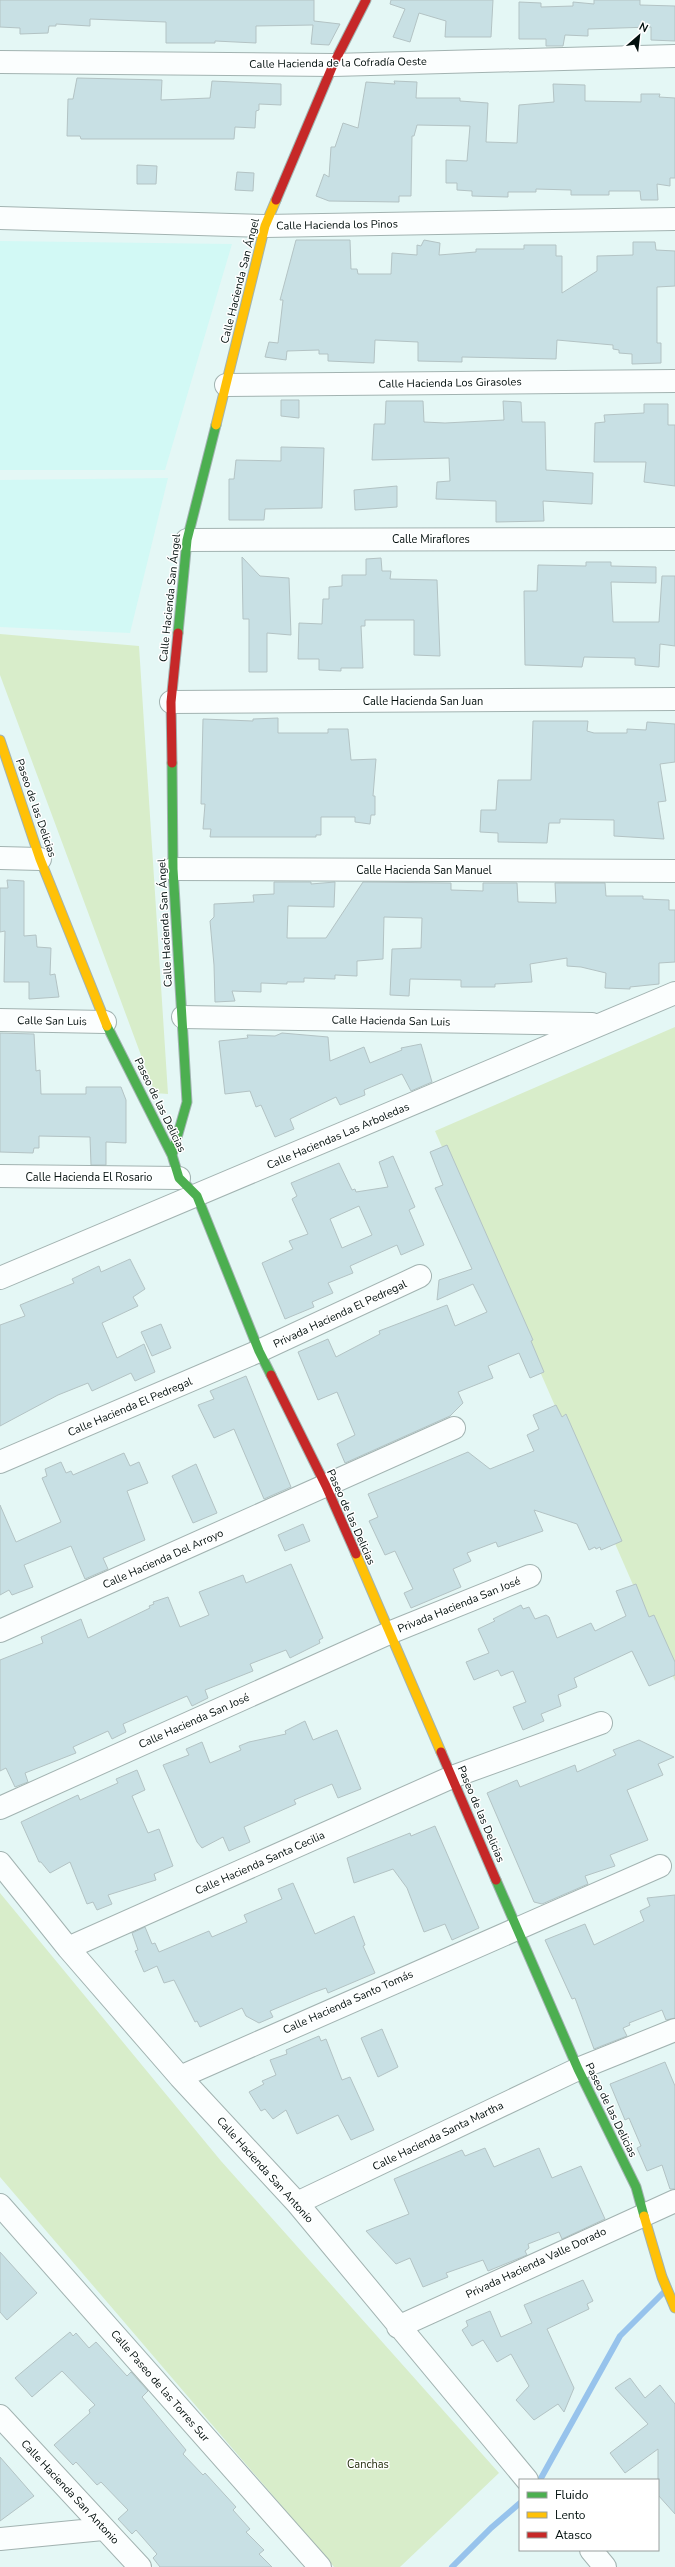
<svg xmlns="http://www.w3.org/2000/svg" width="675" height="2567" viewBox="0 0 675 2567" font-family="'Nunito Sans',sans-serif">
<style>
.built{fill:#d2f9f5}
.green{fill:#d8edca}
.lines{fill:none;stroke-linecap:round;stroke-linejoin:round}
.stream{stroke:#97c3ec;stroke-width:6}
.building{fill:#c8e0e4;stroke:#b3c3c4;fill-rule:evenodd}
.street-casing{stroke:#a2b3b1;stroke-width:24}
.fast-casing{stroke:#a2b3b1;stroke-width:11}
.slow-casing{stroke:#a2b3b1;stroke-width:11}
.jam-casing{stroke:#a2b3b1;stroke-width:11}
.street{stroke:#fbfefe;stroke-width:22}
.fast{stroke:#4caf50;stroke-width:9}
.slow{stroke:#ffc107;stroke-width:9}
.jam{stroke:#c62828;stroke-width:9}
.labels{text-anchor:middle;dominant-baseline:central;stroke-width:3;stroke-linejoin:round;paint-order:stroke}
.street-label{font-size:11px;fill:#010f0d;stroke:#fff}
.park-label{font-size:11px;fill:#263010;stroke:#fff}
</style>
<rect width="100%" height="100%" fill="#e4f7f5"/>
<path class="built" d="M0,241L232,244L165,470H0Z
M168,478L130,633L0,627V480Z"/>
<path class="green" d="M0,634L139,646L168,1094L155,1093L0,675Z
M675,1027V1681L435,1131Z
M0,1893L221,2161L499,2473L400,2567H334L0,2177Z"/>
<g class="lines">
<path class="stream" d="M540,2480L620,2336L664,2292
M452,2567L491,2528L520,2503"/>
</g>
<path class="building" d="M0,0H314V21L340,24L329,45L311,44L313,25L256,26V43L215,41V43H166V22L90,19V26L56,24V26H49L48,33L20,34V28L0,27Z
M391,0H493L491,37H445L446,21L419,13L410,42L393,37L405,9L390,4Z
M594,0H640V5L675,6V41L651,40V27L588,29V36L565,35L563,46H546V39H519V2L541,3V7L573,6V2L594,4Z
M77,78L162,80L161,100L210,98L212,81L281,84V105L259,104V110L256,111L255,128L235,127L234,139H81L80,136H67L68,99H73Z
M394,81L417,82L416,98H460V101L488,103L486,142L517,143L519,105L554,102L553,84L585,85V101L641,102V94H660L659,97L675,98V178H670V186L657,184L658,200H641L640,191H609V195H571V190L536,189V192H508V197L472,196V191L457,190V183H446V160L467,161L470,126L417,125L414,136H412L411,196H399V202L329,201L316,196L324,174L329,177L331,147H335L343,123L358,128L366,82L395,84Z
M137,165L157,166L156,184H137Z
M237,172L254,173L253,191L235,190Z
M296,240H350L351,269H357L358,274H391L392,253L417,255V245L421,246L424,240L440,243L439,255L476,252V249H524V245H556V256H562V293L597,271V256L633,255V242H655L656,250L675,251V286L657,287V343H661V363L632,364V354L619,353V350L613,349V345L557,340L556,359L462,357V362L418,361V342L375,340L374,363L328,361V354H319V350L287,351L286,360L265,357L269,342L278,343L283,300H280Z
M281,400H299V418L281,416Z
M386,401H423L424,422L445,423L504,420L503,401L521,402L522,422H545L546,470L593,473L592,504L543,501L544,521L496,522V501L436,499L437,482L450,481L449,458L372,460L374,424H385Z
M644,404H668V425H675V486L644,482L646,462H594L595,423L605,422L604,415L644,413Z
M281,447L324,448L322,508L265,509L264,520H229V479H234L236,460L281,461Z
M397,486V507L355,510L354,490Z
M242,557L260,576L289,578L291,635L267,633V672H249V619H243Z
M381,558L382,571H391L390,579L437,580L440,656L414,655V620H365V626H361L363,668H341V671L319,670V659H298L299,623L322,624L323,599H329V587L342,586V575H366V559Z
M586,562H611V566L656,567V583L611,582L613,622H659L662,576H675V646L660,644L659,667L635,665V658L584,657L582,667L525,665L524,591H537L538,565L586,566Z
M278,718V733H328V729H348L351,760L376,759L373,796H375V815H371L370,824L355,822V817H321V835H316V837H210L211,829H203L205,804H201L203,719L253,721V719Z
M533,721H588L587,731L594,733H627V729L646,730L647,722L675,724V762L660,764L666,801L658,802L664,839L614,836V820L560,819V823H549L547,843L498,842V833L480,832L481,810H496L498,780H531Z
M7,880L24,881V936L36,935L37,947L51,948L50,975L55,974L59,997L29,999V982H4L5,931L0,932V888H8Z
M274,882H311V884L335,882L334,907L288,906L287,938H326L363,882L451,883V890L483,891V883H517L518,902L556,903L555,883H605L606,896H643V899L669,900V910H675V962L659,963V984L630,987V989L605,988L606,973L581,967L567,966V958L530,964L532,982L495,984V987H461V980L410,979L409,996L390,995L392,949L421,948L422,918L384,917L383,959L357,961V976L335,975V979L304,978V982H287V984L261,983V992L232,991L235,1001L215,1002L214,965L210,921L214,917V904L254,902L253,895L274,894Z
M0,1033L34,1034L36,1071L40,1070L41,1094H86V1087H121L126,1100V1143L106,1142V1165H91L90,1137L39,1136V1148H34L33,1153L0,1152Z
M282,1033L328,1037L330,1061L364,1047L370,1063L402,1050L401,1048L421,1044L432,1082L411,1091L402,1074L364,1090L365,1095L340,1105L336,1097L290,1119L294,1129L275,1137L261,1105L256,1107L250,1091L225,1094L219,1041L248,1038L247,1035L275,1036Z
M447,1145L533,1340L531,1341L544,1372L530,1378L519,1353L488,1366L493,1378L458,1392L463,1403L450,1416L345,1463L337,1444L355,1435L337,1392L318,1400L298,1352L328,1339L336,1357L380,1334L379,1331L447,1305L455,1326L487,1312L473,1284L437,1300L439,1280L472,1269L435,1188L443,1185L430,1152Z
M393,1156L415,1207L409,1210L424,1245L401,1255L397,1245L350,1266L353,1273L328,1283L333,1293L312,1302L314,1307L285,1319L262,1263L293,1249L289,1241L308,1234L292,1199L297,1196L291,1183L339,1163L352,1190L355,1189L356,1192L388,1187L379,1162ZM359,1206L372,1235L342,1248L330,1219Z
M130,1259L145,1289L133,1297L138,1306L102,1323L117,1358L144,1344L155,1372L135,1381L131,1373L92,1391L88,1383L58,1395L0,1426V1325L25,1316L20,1305L74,1283L72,1279L99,1266L101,1272Z
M161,1324L171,1348L152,1356L141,1332Z
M246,1376L291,1487L264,1499L234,1429L214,1438L198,1405L214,1399L210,1391Z
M556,1405L562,1417L566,1414L622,1541L601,1550L600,1547L596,1549L595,1547L589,1550L577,1524L534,1510L543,1531L498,1547L496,1542L467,1553L471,1561L453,1569L461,1587L411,1608L404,1593L413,1589L395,1551L385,1555L369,1521L378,1517L368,1494L468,1452L490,1469L534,1451L527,1435L539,1429L533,1415Z
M124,1453L130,1466L139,1462L148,1483L127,1491L145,1540L103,1558L108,1569L85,1579L71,1546L24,1565L33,1587L12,1595L9,1590L0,1595V1505L16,1542L61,1522L42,1478L47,1476L45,1469L61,1462L66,1473L71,1471L73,1475Z
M196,1464L217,1513L193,1523L172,1476Z
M303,1524L310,1541L285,1551L278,1535Z
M291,1564L323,1638L319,1640L320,1643L290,1658L286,1650L250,1664L253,1671L205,1690L208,1698L192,1706L187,1696L123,1724L126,1732L112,1739L108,1731L73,1747L76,1753L25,1773L28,1782L15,1787L6,1768L0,1771V1660L43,1643L41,1637L81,1619L88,1638L150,1608L149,1606L154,1604L153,1602L168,1597L180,1627L209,1615L199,1592L243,1575L246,1583Z
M636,1584L649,1617L654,1615L675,1662V1675L649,1686L632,1651L574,1678L577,1687L558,1695L561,1706L541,1714L544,1721L523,1730L513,1707L526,1702L513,1671L501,1676L498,1670L474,1680L466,1662L489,1653L478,1629L495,1621L493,1619L521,1605L523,1609L529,1607L535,1619L546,1615L549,1617L557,1638L591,1623L595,1631L626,1616L616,1591Z
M305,1721L313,1740L337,1730L361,1789L338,1798L332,1784L294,1800L296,1804L244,1827L250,1842L229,1851L223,1837L202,1848L197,1842L163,1765L189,1755L186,1749L202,1742L210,1763L241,1750L239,1746L249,1742L286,1734L285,1731Z
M639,1740L674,1757L658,1764L663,1775L627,1790L648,1840L610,1855L615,1866L585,1876L588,1884L542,1904L534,1902L487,1793L517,1780L520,1787L575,1765L577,1772L616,1755L613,1750Z
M137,1770L145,1790L132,1796L148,1833L159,1829L173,1866L154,1874L156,1880L108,1895L112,1904L97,1910L93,1902L87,1904L70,1862L50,1873L41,1862H39L21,1822L78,1795L80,1800L118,1783L116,1779Z
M435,1826L479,1928L452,1940L445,1924L424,1932L407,1888L393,1869L354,1883L347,1858L410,1833L411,1836Z
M293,1883L315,1934L354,1916L365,1945L363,1946L375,1973L328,1993L326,1988L315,1992L270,2011L273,2017L259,2023L246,2016L242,2008L200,2027L197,2021L195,2022L174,1980L164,1983L157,1966L144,1972L135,1951L138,1950L132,1933L145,1927L152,1944L155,1943L159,1952L209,1931L212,1937L247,1922L244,1915L282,1899L278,1889Z
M675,1895V2018L666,2020L662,2010L629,2023L630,2025L623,2028L627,2036L594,2049L575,1998L572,1999L545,1940L585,1924L594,1945L644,1921L640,1911L650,1906L647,1898Z
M382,2029L398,2067L378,2077L361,2038Z
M319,2036L321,2041L326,2039L342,2080L350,2077L374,2130L351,2140L338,2115L297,2134L286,2110L273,2119L265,2109L261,2111L249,2092L264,2084L262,2081L276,2075L270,2060L287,2054L286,2050Z
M665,2062L675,2086V2189H670L662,2165L647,2171L637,2148L641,2146L629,2118L625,2120L610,2084Z
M485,2148L494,2167L539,2148L552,2178L581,2166L605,2219L562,2239L559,2232L528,2244L529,2248L525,2251L527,2255L488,2271L483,2260L446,2273L448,2277L423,2287L410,2258L396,2264L366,2231L409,2214L394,2179L462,2150L465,2156Z
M0,2252L37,2293L7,2320L0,2312Z
M583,2280L593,2301L587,2304L589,2309L547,2329L574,2388L564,2412L558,2404L534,2420L516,2400L529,2386L511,2354L497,2362L483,2340L472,2346L462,2330L468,2326L466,2321L490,2311L501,2337L532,2323L524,2305Z
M70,2332L73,2336L76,2333L89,2348L96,2342L127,2376L131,2372L148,2391L142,2397L186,2450L183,2454L203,2475L205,2473L236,2507L233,2510L250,2529L246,2532L264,2550L259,2554L272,2567H160L153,2558L157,2554L136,2530L132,2534L118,2519L128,2510L101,2482L97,2485L76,2462L73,2465L54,2445L90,2413L89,2410L95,2405L62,2371L32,2397L15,2378Z
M630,2378L645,2398L660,2385L675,2404V2514L658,2495V2449L625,2473L610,2453L648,2424L615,2388Z
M0,2457L34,2496L0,2521Z"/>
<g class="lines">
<defs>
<path id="street" d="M0,62L333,65L675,56
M0,218L265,226L675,219
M226,385L675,381
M187,540L675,539
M171,702L675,699
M0,858L40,859
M173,869L675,871
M183,1017L592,1024
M0,1020L105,1022
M0,1176L179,1178
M0,1278L675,993
M0,1462L259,1351L420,1276
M0,1631L454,1428
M0,1808L389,1633L530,1576
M0,1863L68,1948L180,2077L297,2203L527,2480
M68,1948L452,1777L601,1723
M180,2077L660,1866
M297,2203L578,2069L675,2030
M0,2205L320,2567
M398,2327L675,2201
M0,2416L140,2567
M0,2539L103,2529
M591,2550L605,2567"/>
<path id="fast" d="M178,633L187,540L216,425
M172,763L173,869L187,1102L172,1155
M107,1026L172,1155L179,1178L197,1196L259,1351L271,1375
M496,1880L578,2069L636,2187L644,2216"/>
<path id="slow" d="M216,425L265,226L276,200
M0,740L40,859L107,1026
M356,1554L441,1752
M644,2216L662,2277L675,2308"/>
<path id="jam" d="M276,200L333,65L366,0
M172,763L171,702L178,633
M271,1375L326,1486L356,1554
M441,1752L496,1880"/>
</defs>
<use href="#street" class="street-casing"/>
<use href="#fast" class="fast-casing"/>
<use href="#slow" class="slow-casing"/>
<use href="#jam" class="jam-casing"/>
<use href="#street" class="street"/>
<use href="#fast" class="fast"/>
<use href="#slow" class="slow"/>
<use href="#jam" class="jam"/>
</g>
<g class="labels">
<g class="street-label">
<text transform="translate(338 63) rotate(-1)">Calle Hacienda de la Cofradía Oeste</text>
<text transform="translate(337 225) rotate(-1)">Calle Hacienda los Pinos</text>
<text transform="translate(240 281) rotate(-76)">Calle Hacienda San Ángel</text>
<text transform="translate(450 383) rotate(-1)">Calle Hacienda Los Girasoles</text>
<text x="431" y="539">Calle Miraflores</text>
<text transform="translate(170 598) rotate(-84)">Calle Hacienda San Ángel</text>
<text x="423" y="701">Calle Hacienda San Juan</text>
<text transform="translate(36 808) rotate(71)">Paseo de las Delicias</text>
<text x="424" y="870">Calle Hacienda San Manuel</text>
<text transform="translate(165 923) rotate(-93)">Calle Hacienda San Ángel</text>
<text transform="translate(52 1021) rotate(1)">Calle San Luis</text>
<text transform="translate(391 1021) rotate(1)">Calle Hacienda San Luis</text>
<text transform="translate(160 1105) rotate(64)">Paseo de las Delicias</text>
<text transform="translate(338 1136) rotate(-23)">Calle Haciendas Las Arboledas</text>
<text x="89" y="1177">Calle Hacienda El Rosario</text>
<text transform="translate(340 1314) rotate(-25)">Privada Hacienda El Pedregal</text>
<text transform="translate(130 1407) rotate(-23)">Calle Hacienda El Pedregal</text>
<text transform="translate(351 1517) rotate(66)">Paseo de las Delicias</text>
<text transform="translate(163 1559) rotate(-24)">Calle Hacienda Del Arroyo</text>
<text transform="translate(459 1605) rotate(-22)">Privada Hacienda San José</text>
<text transform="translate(194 1721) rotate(-24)">Calle Hacienda San José</text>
<text transform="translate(481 1814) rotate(67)">Paseo de las Delicias</text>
<text transform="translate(260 1863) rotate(-24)">Calle Hacienda Santa Cecilia</text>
<text transform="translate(348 2002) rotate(-24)">Calle Hacienda Santo Tomás</text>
<text transform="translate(611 2110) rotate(64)">Paseo de las Delicias</text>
<text transform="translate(438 2136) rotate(-26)">Calle Hacienda Santa Martha</text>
<text transform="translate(265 2170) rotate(48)">Calle Hacienda San Antonio</text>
<text transform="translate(536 2263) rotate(-25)">Privada Hacienda Valle Dorado</text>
<text transform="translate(160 2386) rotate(49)">Calle Paseo de las Torres Sur</text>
<text transform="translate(70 2492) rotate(47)">Calle Hacienda San Antonio</text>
</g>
<g class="park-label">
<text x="368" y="2464">Canchas</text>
</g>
</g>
<rect x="519" y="2479" width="140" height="72" fill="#ffffff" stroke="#999f9e"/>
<rect x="527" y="2492" width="20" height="6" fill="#4caf50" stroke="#999f9e"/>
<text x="555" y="2499" font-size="12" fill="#010f0d">Fluido</text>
<rect x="527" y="2512" width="20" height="6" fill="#ffc107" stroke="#999f9e"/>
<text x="555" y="2519" font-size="12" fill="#010f0d">Lento</text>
<rect x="527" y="2532" width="20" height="6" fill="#c62828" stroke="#999f9e"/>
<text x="555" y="2539" font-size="12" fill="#010f0d">Atasco</text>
<g transform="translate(639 36) rotate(28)" stroke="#ffffff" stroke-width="3" paint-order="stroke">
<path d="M0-3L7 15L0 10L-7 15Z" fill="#010f0d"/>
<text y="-6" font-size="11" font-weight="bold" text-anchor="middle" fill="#010f0d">N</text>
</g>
</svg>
